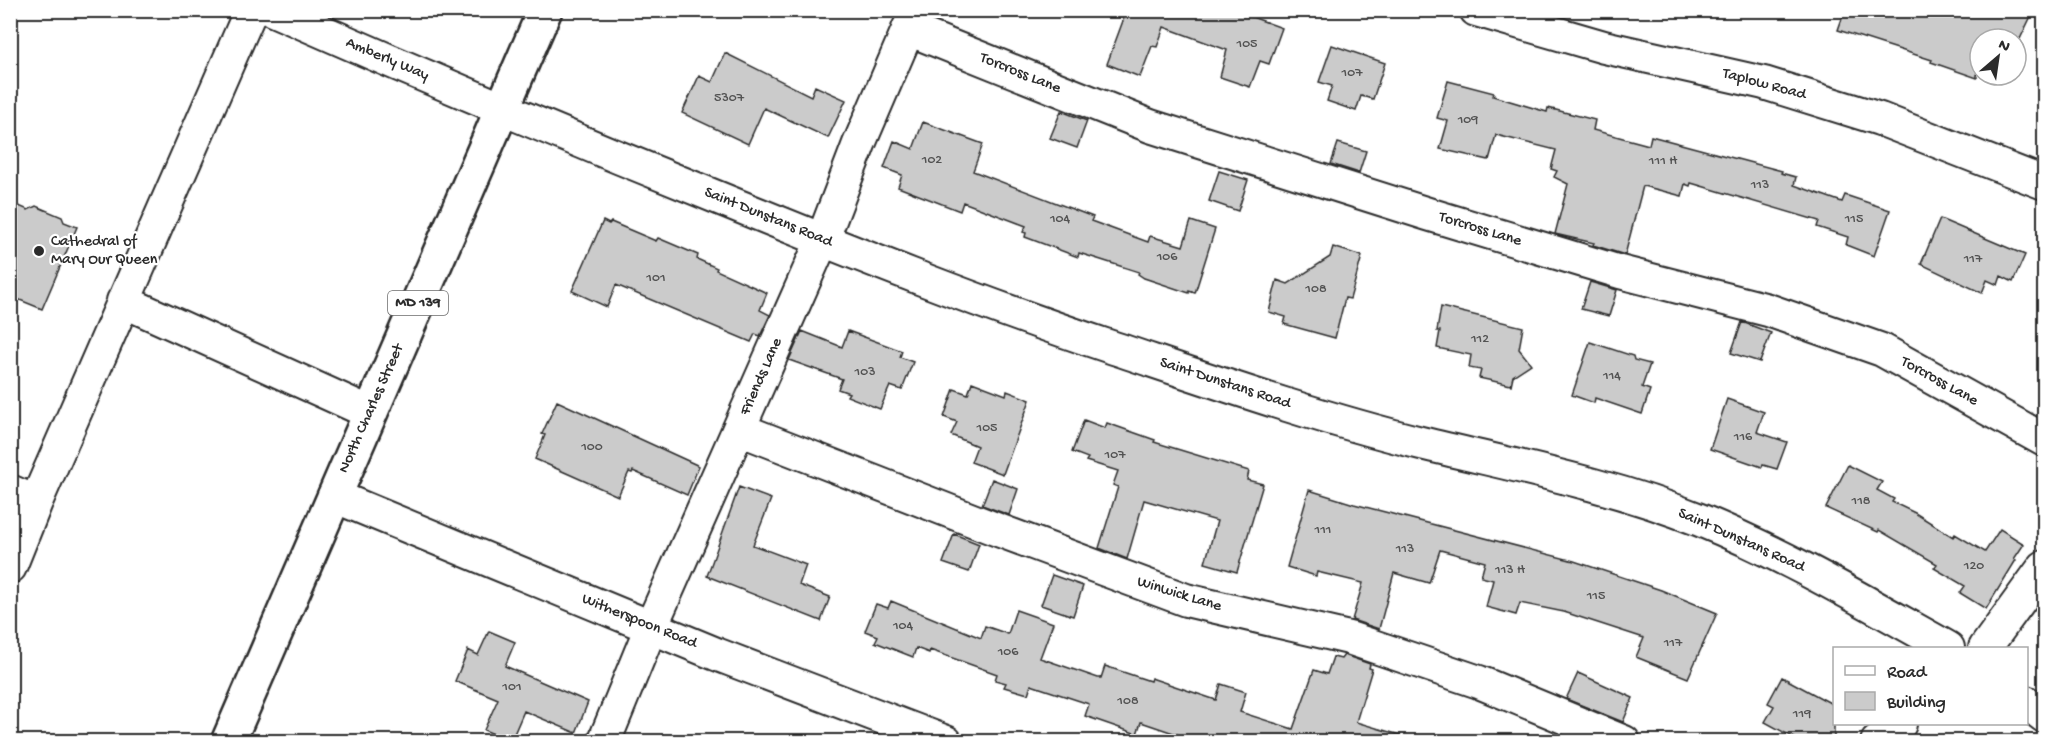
<svg xmlns="http://www.w3.org/2000/svg" width="2055" height="752" viewBox="0 0 2055 752" font-family="'Gochi Hand',sans-serif">
<style>
.building{fill:#cbcbcb;stroke:#2b2b2b;stroke-width:1.5}
.lines{fill:none;stroke-linecap:round;stroke-linejoin:round}
.minor-casing{stroke:#2b2b2b;stroke-width:36}
.major-casing{stroke:#2b2b2b;stroke-width:38}
.minor{stroke:#fff;stroke-width:32}
.major{stroke:#fff;stroke-width:33}
.poi-dot{fill:#2b2b2b;stroke:#fff;stroke-width:2}
.labels{text-anchor:middle;dominant-baseline:central;stroke-width:4.5;stroke-linejoin:round;paint-order:stroke}
.number-label{font-size:14px;fill:#535353}
.shield{fill:#fff;stroke:#6b6b6b;stroke-width:1.5}
.shield-label{font-size:15px;font-weight:bold;fill:#2b2b2b}
.street-label{font-size:16px;fill:#2b2b2b;stroke:#fff}
.poi-label{font-size:16px;fill:#2b2b2b;stroke:#fff;text-anchor:start}
</style>
<rect width="100%" height="100%" fill="#fff"/>
<filter id="ink" filterUnits="userSpaceOnUse"><feTurbulence type="fractalNoise" baseFrequency=".0167" numOctaves="2"/><feDisplacementMap in="SourceGraphic" scale="12" xChannelSelector="R" yChannelSelector="G"/><feConvolveMatrix kernelMatrix="1 2 1 2 8 2 1 2 1" color-interpolation-filters="sRGB"/></filter>
<g filter="url(#ink)">
<path class="building" d="M1127,10H1233L1282,28L1269,64L1260,61L1250,87L1220,77L1227,50L1164,27L1157,47L1152,46L1140,77L1107,64Z
M1845,10H2034L2020,39H1980V74L1977,73V78L1931,62L1932,60L1838,30Z
M1332,45L1385,63L1373,99L1361,96L1356,111L1327,101L1332,86L1319,82Z
M725,53L811,96L815,86L846,100L828,138L764,108L748,144L682,113L699,76L712,82Z
M1448,81L1494,93L1493,96L1547,112L1548,108L1595,120L1593,130L1649,145L1651,136L1782,171L1781,173L1796,177L1794,185L1842,202L1845,195L1890,210L1874,256L1846,245L1848,237L1817,227L1819,221L1691,183L1690,186L1685,184L1682,196L1643,186L1625,255L1593,245L1594,243L1555,234L1568,184L1554,177L1557,171L1551,169L1556,150L1496,135L1489,160L1440,149L1448,121L1437,118Z
M1061,111L1087,121L1077,148L1050,138Z
M923,122L983,144L973,171L1093,217L1091,221L1148,242L1150,236L1183,246L1191,221L1215,229L1195,293L1189,291V293L1144,278L1138,274L1139,272L1079,253L1078,257L1025,237L1026,233L1023,232L1026,226L963,202L960,211L898,187L902,175L884,168L894,141L913,149Z
M1338,143L1366,151L1359,173L1331,164Z
M1219,171L1248,180L1238,211L1209,201Z
M10,202L28,210L36,206L62,217L64,222L77,227L42,309L10,296Z
M1940,219L2025,255L2013,282L2001,276L1998,285L1987,280L1982,293L1921,264Z
M603,221L609,224L611,222L656,241L658,238L698,255L697,259L717,268L716,270L767,293L760,310L770,315L760,336L755,334L751,342L616,285L607,307L572,291Z
M1333,247L1362,256L1350,299L1345,298L1335,338L1284,324L1286,317L1269,312L1277,280L1288,284L1330,257Z
M1590,282L1617,290L1609,316L1581,309Z
M1441,307L1523,327L1519,349L1531,364L1513,376L1511,385L1479,378L1481,370L1469,368L1471,355L1437,348L1440,331H1437Z
M1742,322L1771,333L1760,362L1731,353Z
M802,331L842,347L848,331L902,351L900,357L913,362L902,390L890,386L880,409L847,396L849,393L838,389L842,379L789,360Z
M1590,342L1633,356L1634,360L1650,364L1642,387L1650,390L1642,414L1595,398L1594,403L1572,395Z
M972,382L1006,395L1007,391L1030,400L1003,474L971,462L977,446L951,435L957,422L944,417L954,389L968,394Z
M1727,399L1764,412L1757,432L1787,442L1777,469L1763,465L1762,467L1710,449Z
M557,401L699,466L687,495L633,471L632,473L629,472L618,496L535,459L545,435L542,434Z
M1084,420L1105,428L1107,423L1155,440L1154,442L1249,471L1247,480L1263,484L1237,572L1205,563L1217,521L1144,500L1127,559L1099,548L1118,487L1113,485L1118,471L1086,461L1088,458L1072,452Z
M1848,465L1882,482L1877,490L1894,499L1892,502L1915,513L1953,537L1955,534L1985,552L2000,529L2024,544L2014,559L2016,560L1986,609L1960,593L1965,586L1934,568L1937,564L1879,530L1878,532L1826,508Z
M992,479L1018,489L1009,515L982,505Z
M739,487L771,499L753,545L806,565L799,585L830,597L821,621L707,576Z
M1309,490L1354,504L1574,561L1661,590L1717,613L1688,678L1636,657L1644,638L1564,612L1520,603L1516,615L1486,607L1493,580L1481,577L1485,562L1440,550L1429,583L1394,573L1379,629L1352,620L1363,583L1317,572L1316,576L1287,567Z
M954,534L979,544L969,572L943,563Z
M1052,575L1083,586L1073,616L1041,605Z
M891,601L981,638L985,626L1008,634L1016,610L1053,623L1040,658L1098,678H1101L1105,666L1150,681L1151,678L1216,700L1221,684L1246,692L1240,712L1293,729L1314,670L1327,674L1333,657L1341,659L1344,655L1370,664L1369,668L1372,669L1356,722L1400,735L1399,741H1197L1141,722L1137,734L1085,716L1089,704L1031,685L1028,694L1004,687L1006,683L995,680L997,674L930,650L929,653L916,648L913,657L875,642L878,636L865,631L876,604L888,608Z
M489,631L515,642L505,666L588,702L576,733L524,711L511,741L484,730L498,699L455,681L468,650L478,655Z
M1578,673L1633,698L1623,722L1566,699Z
M1782,677L1834,705V741H1800L1765,722L1774,706L1768,703Z"/>
<g class="lines">
<defs>
<path id="minor" d="M273,10C425,77 577,141 731,203C856,254 982,304 1111,347C1213,381 1316,417 1421,443C1515,466 1610,484 1700,520C1786,555 1867,603 1948,648
M1476,10L1604,47L1764,83L1880,119L2044,183
M908,29L1150,126L1428,214L1620,272L1768,310L1882,350L2044,440
M123,301L371,413
M739,429L990,527L1186,600L1349,638L1479,682L1624,742
M10,491L36,502
M334,496L716,654L946,742
M10,567L36,502L251,10
M1985,648L2044,567
M2026,702L2044,716
M604,742L651,627L822,241L859,144L916,11
M1877,742L1900,724"/>
<path id="major" d="M228,742L545,10"/>
</defs>
<use href="#minor" class="minor-casing"/>
<use href="#major" class="major-casing"/>
<use href="#minor" class="minor"/>
<use href="#major" class="major"/>
</g>
</g>
<circle class="poi-dot" cx="39" cy="251" r="6"/>
<g class="labels">
<g class="number-label">
<text x="1247" y="44">105</text>
<text x="1352" y="73">107</text>
<text x="729" y="98">5307</text>
<text x="1468" y="120">109</text>
<text x="932" y="160">102</text>
<text x="1663" y="161">111 H</text>
<text x="1760" y="185">113</text>
<text x="1060" y="219">104</text>
<text x="1854" y="219">115</text>
<text x="1167" y="257">106</text>
<text x="1973" y="259">117</text>
<text x="656" y="278">101</text>
<text x="1316" y="289">108</text>
<text x="1480" y="339">112</text>
<text x="865" y="372">103</text>
<text x="1612" y="376">114</text>
<text x="987" y="428">105</text>
<text x="1743" y="437">116</text>
<text x="592" y="447">100</text>
<text x="1115" y="455">107</text>
<text x="1861" y="501">118</text>
<text x="1323" y="530">111</text>
<text x="1405" y="549">113</text>
<text x="1974" y="566">120</text>
<text x="1510" y="570">113 H</text>
<text x="1596" y="596">115</text>
<text x="903" y="626">104</text>
<text x="1673" y="643">117</text>
<text x="1008" y="652">106</text>
<text x="512" y="687">101</text>
<text x="1128" y="701">108</text>
<text x="1802" y="714">119</text>
</g>
<rect class="shield" x="388" y="291" width="60" height="24" rx="4.5"/>
<g class="shield-label">
<text x="418" y="303">MD 139</text>
</g>
<g class="street-label">
<text transform="translate(387 60) rotate(23)">Amberly Way</text>
<text transform="translate(1020 74) rotate(22)">Torcross Lane</text>
<text transform="translate(1764 85) rotate(15)">Taplow Road</text>
<text transform="translate(768 218) rotate(22)">Saint Dunstans Road</text>
<text transform="translate(1480 230) rotate(17)">Torcross Lane</text>
<text transform="translate(762 377) rotate(-66)">Friends Lane</text>
<text transform="translate(1939 382) rotate(29)">Torcross Lane</text>
<text transform="translate(1225 384) rotate(18)">Saint Dunstans Road</text>
<text transform="translate(372 409) rotate(-66)">North Charles Street</text>
<text transform="translate(1741 541) rotate(24)">Saint Dunstans Road</text>
<text transform="translate(1179 595) rotate(17)">Winwick Lane</text>
<text transform="translate(639 622) rotate(22)">Witherspoon Road</text>
</g>
<g class="poi-label">
<text x="51" y="242">Cathedral of<tspan x="51" dy="18">Mary Our Queen</tspan></text>
</g>
</g>
<rect width="2055" height="752" fill="none" stroke="#fff" stroke-width="36"/>
<rect x="18" y="18" width="2019" height="716" fill="none" stroke="#2b2b2b" stroke-width="2" filter="url(#ink)"/>
<rect x="1833" y="647" width="195" height="78" fill="#ffffff" stroke="#aaaaaa" stroke-width="1.5"/>
<rect x="1845" y="666" width="30" height="9" fill="#ffffff" stroke="#aaaaaa" stroke-width="1.5"/>
<text x="1887" y="677" font-size="18" fill="#2b2b2b">Road</text>
<rect x="1845" y="692" width="30" height="18" fill="#cbcbcb" stroke="#aaaaaa" stroke-width="1.5"/>
<text x="1887" y="707" font-size="18" fill="#2b2b2b">Building</text>
<g transform="translate(1998 57) rotate(29)"><circle r="28" fill="#ffffff" stroke="#aaaaaa" stroke-width="1.5"/>
<path d="M0-4.5L10 22L0 15L-10 22Z" fill="#2b2b2b"/>
<text y="-9" font-size="16" font-weight="bold" text-anchor="middle" fill="#2b2b2b">N</text>
</g>
</svg>
